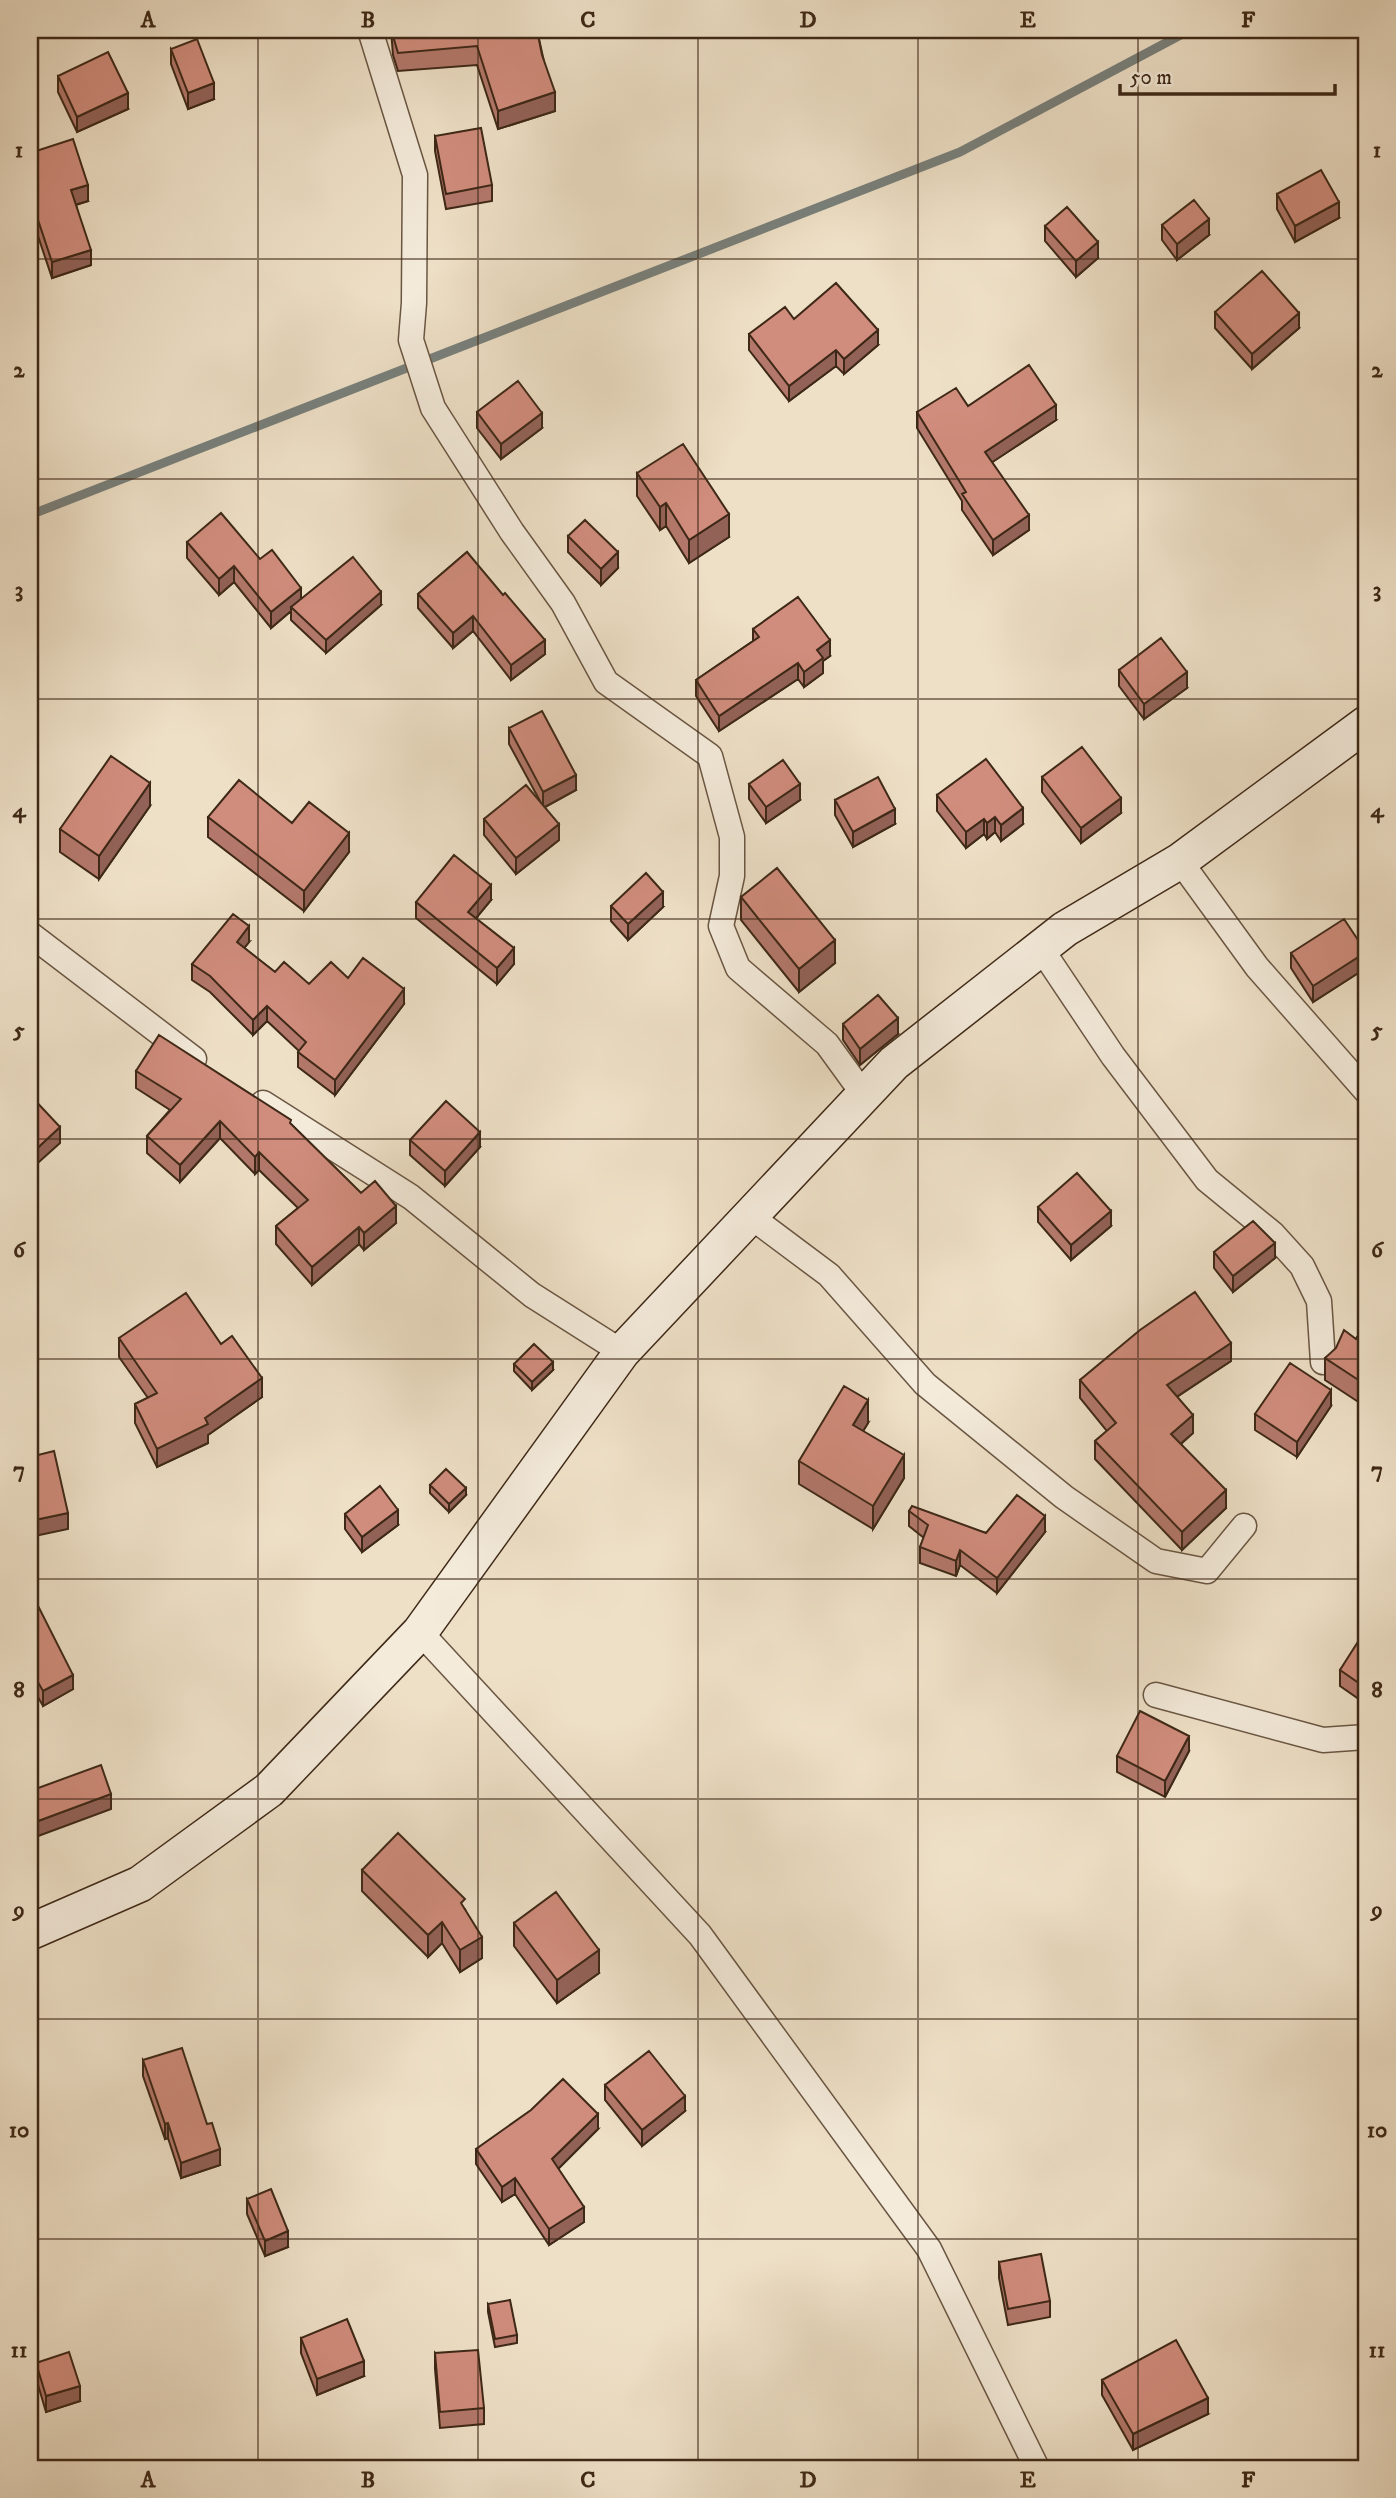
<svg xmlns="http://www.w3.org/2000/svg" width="1396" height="2498" viewBox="0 0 1396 2498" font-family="'IM FELL DW Pica',serif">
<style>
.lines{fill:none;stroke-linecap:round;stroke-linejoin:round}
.stream{stroke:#78807c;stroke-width:9}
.street-casing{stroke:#6a5643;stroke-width:27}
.secondary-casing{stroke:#3e2817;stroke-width:38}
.street{stroke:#f4ebdb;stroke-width:24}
.secondary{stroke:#f4ebdb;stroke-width:35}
.wall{fill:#b3786b;stroke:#3e2817;stroke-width:2}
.shaded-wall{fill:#926257;stroke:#3e2817;stroke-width:2}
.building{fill:#d08c7c;stroke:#3e2817;stroke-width:2}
.grid{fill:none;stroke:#3e2817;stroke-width:2;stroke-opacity:0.55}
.neatline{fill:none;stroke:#3e2817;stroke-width:2.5}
.grid-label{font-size:23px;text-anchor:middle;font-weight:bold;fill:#3e2817}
</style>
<rect width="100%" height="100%" fill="#eee0c7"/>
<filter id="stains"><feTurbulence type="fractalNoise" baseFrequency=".00286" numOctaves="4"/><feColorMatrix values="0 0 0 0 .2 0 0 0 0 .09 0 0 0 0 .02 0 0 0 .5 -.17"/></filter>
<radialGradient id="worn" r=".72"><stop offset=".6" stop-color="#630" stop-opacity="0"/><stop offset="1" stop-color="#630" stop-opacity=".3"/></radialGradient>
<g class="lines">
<path class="stream" d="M30,515L960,152L1190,30"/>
<defs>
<path id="street" d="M370,30L415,175L414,303L411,340L433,408L512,532L563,603L606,682L710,756L732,837V876L721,926L738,968L827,1044L864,1095
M1180,861L1257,967L1366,1091
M30,934L194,1059
M1040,947L1113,1056L1207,1180L1273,1234L1302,1266L1319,1301L1323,1362
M263,1103L411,1197L532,1295L622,1352
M750,1216L829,1275L925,1384L1064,1497L1156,1561L1207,1571L1244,1526
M420,1632L700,1935L929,2249L1037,2468
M1156,1695L1323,1740L1366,1737"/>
<path id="secondary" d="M30,1932L140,1884L269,1790L420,1632L622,1352L894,1063L1065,929L1180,861L1366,724"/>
</defs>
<use href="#street" class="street-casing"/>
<use href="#secondary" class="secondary-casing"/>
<use href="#street" class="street"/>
<use href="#secondary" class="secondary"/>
</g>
<path class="wall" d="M391,30H537L555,111L498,129L477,65L398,71L393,55Z
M171,49L214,99L188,109L171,64Z
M58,76L128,109L77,132L58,92Z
M435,136L492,185V201L446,209L435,151Z
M30,153L88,201L76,205L91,265L52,278L32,218Z
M1277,194L1339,218L1295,242L1277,209Z
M1162,225L1209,235L1177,260L1162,240Z
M1045,226L1098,258L1076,277L1045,241Z
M1215,312L1299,328L1252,369L1215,328Z
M749,334L878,345L844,374L836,366L789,401L749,350Z
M968,406L1056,420L992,462L1029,530L993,555L962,510V501L917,428V412Z
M477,412L542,428L501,459L477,428Z
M637,473L729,537L689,563L666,526L660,530L637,496Z
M568,536L618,568L601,585L568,552Z
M187,542L260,559L301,599L381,605L326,653L291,620V611L271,628L234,582L219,595L187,558Z
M467,552L545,654L511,680L473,631L453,648L418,608V594Z
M753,629L830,656L823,661V673L804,687L798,679L719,731L696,696V680L753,641Z
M1119,670L1187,688L1144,719L1119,686Z
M509,728L576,790L545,807L559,840L516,874L484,835V819L540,801L509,744Z
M1042,777L1121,813L1081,843L1042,792Z
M749,784L800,800L766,823L749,799Z
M937,795L1023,824L1001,841L995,832L987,839L984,834L966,848L937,811Z
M835,800L895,824L853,847L835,815Z
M150,806L99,879L60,852V829Z
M208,817L292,823L349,852L304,911L208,837Z
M741,897L835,963L799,992L741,920Z
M491,900L476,918L514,964L497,984L416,918V902Z
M611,906L663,907L628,940L611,921Z
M249,942L244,948L275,972L309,984L348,978L404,1004L335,1095L298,1067V1052L299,1051L267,1021L253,1035L210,992L192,980V964Z
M1291,953L1366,968L1313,1002L1291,968Z
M843,1024L898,1034L860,1065L843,1040Z
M136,1071L291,1124L361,1193L396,1223L364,1250L359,1244L312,1285L276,1244V1226L298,1208L259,1170L255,1174L220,1138L180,1182L147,1153V1136L170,1110L136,1088Z
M410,1140L480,1147L445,1186L410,1155Z
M1038,1207L1111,1226L1071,1260L1038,1222Z
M1214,1252L1275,1258L1233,1292L1214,1268Z
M1366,1323V1407L1325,1380V1358L1356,1339Z
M119,1338L221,1344L262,1397L208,1435V1443L157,1467L135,1423V1404L148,1398L119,1357Z
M1231,1361L1177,1397L1193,1433L1181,1444L1226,1508L1182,1550L1095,1459V1441L1107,1431L1080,1398V1380Z
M514,1364L553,1370L532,1390L514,1371Z
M1331,1406L1297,1457L1255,1430V1414Z
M868,1423L863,1431L904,1478L873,1529L799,1484V1461Z
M430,1485L466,1495L449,1512L430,1493Z
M909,1511L986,1533L1045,1532L997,1593L960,1565L956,1576L920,1563V1547L924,1538L909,1526Z
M345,1514L398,1525L362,1552L345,1529Z
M30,1590L73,1689L43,1706L30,1683Z
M1366,1641V1704L1340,1686V1670Z
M1189,1751L1165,1797L1117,1772V1756Z
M362,1870L465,1909L482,1958L460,1972L442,1943L428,1957L362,1891Z
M514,1923L599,1973L557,2003L514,1946Z
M143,2060L220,2165L181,2178L168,2138L165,2139L143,2076Z
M605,2085L685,2111L642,2146L605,2100Z
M598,2129L558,2169L584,2222L549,2245L515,2194L502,2202L476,2164V2149Z
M247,2199L288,2247L265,2256L247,2214Z
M999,2262L1050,2301V2317L1008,2325L999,2278Z
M488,2304L517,2335V2343L495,2347L488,2312Z
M301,2338L364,2376L317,2395L301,2353Z
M435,2353L484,2408V2424L440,2428L435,2369Z
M36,2363L80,2401L46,2412L36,2378Z
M1102,2380L1208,2414L1133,2450L1102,2395Z"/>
<path class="shaded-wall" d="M214,83V99L188,109V93Z
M555,92V111L498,129V111Z
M128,93V109L77,132V117Z
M88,185V201L71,206V190Z
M32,202V218L30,219V203Z
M1339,202V218L1295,242V226Z
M1209,219V235L1177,260V244Z
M1098,242V258L1076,277V261Z
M91,250V265L52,278V262Z
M1299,313V328L1252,369V354Z
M878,330V345L844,374V359Z
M836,350V366L789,401V386Z
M1056,405V420L985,467V452Z
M542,413V428L501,459V444Z
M666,503V526L660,530V507Z
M729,514V537L689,563V540Z
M1029,515V530L993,555V540Z
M618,552V568L601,585V569Z
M234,566V582L219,595V579Z
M301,588V604L291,607V611L271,628V612Z
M381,592V605L326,653V640Z
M473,616V631L453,648V633Z
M545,640V654L511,680V665Z
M830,640V656L823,661V673L804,687V672L817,650Z
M798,663V679L719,731V716Z
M1187,672V688L1144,719V704Z
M576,775V790L543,808V792Z
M150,783V806L99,879V856Z
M800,784V800L766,823V807Z
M34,786V802L30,808V792Z
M1121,798V813L1081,843V828Z
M1023,808V824L1001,841V825Z
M895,809V824L853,847V832Z
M995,817V832L987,839V823Z
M984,819V834L966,848V832Z
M559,824V840L516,874V858Z
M349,833V852L304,911V891Z
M491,885V900L468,928V912Z
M663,892V907L628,940V924Z
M249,926V942L237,957V942Z
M835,940V963L799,992V969Z
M514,948V964L497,984V968Z
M1366,952V968L1313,1002V986Z
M404,989V1004L335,1095V1080Z
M267,1006V1021L253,1035V1020Z
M898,1018V1034L860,1065V1049Z
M220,1121V1138L180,1182V1165Z
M60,1127V1143L30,1170V1155Z
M480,1132V1147L445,1186V1171Z
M259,1152V1170L255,1174V1157Z
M396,1206V1223L364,1250V1233Z
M1111,1211V1226L1071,1260V1245Z
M359,1227V1244L312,1285V1267Z
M1275,1243V1258L1233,1292V1276Z
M1231,1343V1361L1167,1403V1385Z
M553,1362V1370L532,1390V1382Z
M262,1378V1397L208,1435V1443L157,1467V1449L205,1418Z
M1331,1390V1406L1297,1457V1442Z
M868,1400V1423L853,1448V1425Z
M1193,1415V1433L1171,1452V1434Z
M904,1455V1478L873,1529V1506Z
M466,1488V1495L449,1512V1504Z
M1226,1490V1508L1182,1550V1532Z
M398,1510V1525L362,1552V1537Z
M68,1513V1529L30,1537V1521Z
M1045,1516V1532L997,1593V1578Z
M960,1550V1565L956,1576V1561Z
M73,1675V1689L43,1706V1691Z
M1189,1736V1751L1165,1797V1781Z
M111,1794V1809L30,1839V1824Z
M442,1922V1943L428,1957V1935Z
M482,1937V1958L460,1972V1950Z
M599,1950V1973L557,2003V1980Z
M685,2096V2111L642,2146V2130Z
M598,2114V2129L552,2175V2159Z
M168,2123V2138L165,2139V2124Z
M220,2149V2165L181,2178V2163Z
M515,2178V2194L502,2202V2187Z
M584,2207V2222L549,2245V2229Z
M288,2231V2247L265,2256V2241Z
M364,2361V2376L317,2395V2379Z
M80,2386V2401L46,2412V2396Z
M1208,2398V2414L1133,2450V2434Z"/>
<path class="building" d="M393,30H537L542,55L555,92L498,111L477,46L398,53L393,36Z
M197,39L214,83L188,93L171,49Z
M108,52L128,93L77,117L58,76Z
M481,128L492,185L446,194L435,136Z
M73,139L88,185L71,190L91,250L52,262L32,202L30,203V153Z
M1321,170L1339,202L1295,226L1277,194Z
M1194,200L1209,219L1177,244L1162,225Z
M1067,207L1098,242L1076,261L1045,226Z
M1262,271L1299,313L1252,354L1215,312Z
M836,283L878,330L844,359L836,350L789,386L749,334L785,307L794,319Z
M1029,365L1056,405L985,452L1029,515L993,540L962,494L966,492L917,412L956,388L968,406Z
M518,381L542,413L501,444L477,412Z
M683,444L729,514L689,540L666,503L660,507L637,473Z
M221,513L260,559L272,550L301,588L271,612L234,566L219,579L187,542Z
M585,520L618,552L601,569L568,536Z
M467,552L503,595L505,593L545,640L511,665L473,616L453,633L418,594Z
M353,557L381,592L326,640L291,607Z
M798,597L830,640L817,650L823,658L804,672L798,663L719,716L696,680L759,637L753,629Z
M1161,638L1187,672L1144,704L1119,670Z
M542,711L576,775L543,792L509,728Z
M1082,747L1121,798L1081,828L1042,777Z
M111,756L150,783L99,856L60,829Z
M986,759L1023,808L1001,825L995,817L987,823L984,819L966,832L937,795Z
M783,760L800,784L766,807L749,784Z
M878,777L895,809L853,832L835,800Z
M239,780L292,823L309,802L349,833L304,891L208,817Z
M30,783L34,786L30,792Z
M526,785L559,824L516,858L484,819Z
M454,855L491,885L468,912L514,948L497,968L416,902Z
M777,868L835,940L799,969L741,897Z
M646,873L663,892L628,924L611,906Z
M233,914L249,926L237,942L275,972L284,962L309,984L331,962L348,978L363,958L404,989L335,1080L298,1052L306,1042L267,1006L253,1020L210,976L192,964Z
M1344,919L1366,952L1313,986L1291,953Z
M878,995L898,1018L860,1049L843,1024Z
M159,1035L291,1120L290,1123L361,1193L375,1181L396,1206L364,1233L359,1227L312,1267L276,1226L308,1200L259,1152L255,1157L220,1121L180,1165L147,1136L181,1099L136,1071Z
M30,1095L60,1127L30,1155Z
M446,1101L480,1132L445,1171L410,1140Z
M1077,1173L1111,1211L1071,1245L1038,1207Z
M1253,1221L1275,1243L1233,1276L1214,1252Z
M1195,1292L1231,1343L1167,1385L1193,1415L1171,1434L1226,1490L1182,1532L1095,1441L1116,1423L1080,1380L1140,1330Z
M186,1293L221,1344L232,1336L262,1378L205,1418L208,1424L157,1449L135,1404L157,1393L119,1338Z
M1366,1323V1385L1325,1358L1336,1348L1344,1330L1356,1339Z
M534,1344L553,1362L532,1382L514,1364Z
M1290,1363L1331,1390L1297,1442L1255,1414Z
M844,1386L868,1400L853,1425L904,1455L873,1506L799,1461Z
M54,1451L68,1513L30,1521V1457Z
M446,1469L466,1488L449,1504L430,1485Z
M380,1486L398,1510L362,1537L345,1514Z
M1017,1495L1045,1516L997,1578L960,1550L956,1561L920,1547L928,1525L909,1511L912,1506L986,1533Z
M30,1590L73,1675L43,1691L30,1668Z
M1361,1637L1366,1641V1688L1340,1670Z
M1140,1711L1189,1736L1165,1781L1117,1756Z
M101,1765L111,1794L30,1824V1791Z
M398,1833L465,1899L461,1903L482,1937L460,1950L442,1922L428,1935L362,1870Z
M556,1892L599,1950L557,1980L514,1923Z
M182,2048L207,2124L212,2123L220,2149L181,2163L168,2123L165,2124L143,2060Z
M649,2051L685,2096L642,2130L605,2085Z
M563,2079L598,2114L552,2159L584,2207L549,2229L515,2178L502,2187L476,2149L531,2110Z
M271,2189L288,2231L265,2241L247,2199Z
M1041,2254L1050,2301L1008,2309L999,2262Z
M510,2300L517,2335L495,2339L488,2304Z
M347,2319L364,2361L317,2379L301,2338Z
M1176,2340L1208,2398L1133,2434L1102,2380Z
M478,2350L484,2408L440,2412L435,2353Z
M69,2352L80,2386L46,2396L36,2363Z"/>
<path class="grid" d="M258,30V2468M478,30V2468M698,30V2468M918,30V2468M1138,30V2468M30,259H1366M30,479H1366M30,699H1366M30,919H1366M30,1139H1366M30,1359H1366M30,1579H1366M30,1799H1366M30,2019H1366M30,2239H1366"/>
<rect width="1396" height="2498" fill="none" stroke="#eee0c7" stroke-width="77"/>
<path d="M1120 84v10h215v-10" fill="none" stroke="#3e2817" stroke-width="3.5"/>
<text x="1130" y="84" font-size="21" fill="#3e2817" stroke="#f4ebdb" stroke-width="5" paint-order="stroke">50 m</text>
<rect x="38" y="38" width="1320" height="2422" class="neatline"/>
<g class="grid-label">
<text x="148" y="27">A</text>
<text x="368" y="27">B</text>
<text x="588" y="27">C</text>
<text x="808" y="27">D</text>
<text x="1028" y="27">E</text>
<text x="1248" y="27">F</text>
<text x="19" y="157">1</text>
<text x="1377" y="157">1</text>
<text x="19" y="377">2</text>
<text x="1377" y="377">2</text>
<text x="19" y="597">3</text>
<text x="1377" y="597">3</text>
<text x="19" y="817">4</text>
<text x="1377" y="817">4</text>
<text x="19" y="1037">5</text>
<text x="1377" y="1037">5</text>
<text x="19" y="1257">6</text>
<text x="1377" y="1257">6</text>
<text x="19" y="1477">7</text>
<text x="1377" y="1477">7</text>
<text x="19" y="1697">8</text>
<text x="1377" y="1697">8</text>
<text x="19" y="1917">9</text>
<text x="1377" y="1917">9</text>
<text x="19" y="2137">10</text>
<text x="1377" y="2137">10</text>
<text x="19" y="2357">11</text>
<text x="1377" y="2357">11</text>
<text x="148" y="2487">A</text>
<text x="368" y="2487">B</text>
<text x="588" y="2487">C</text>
<text x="808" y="2487">D</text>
<text x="1028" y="2487">E</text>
<text x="1248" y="2487">F</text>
</g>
<rect width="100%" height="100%" filter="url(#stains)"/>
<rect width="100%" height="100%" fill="url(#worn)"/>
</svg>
